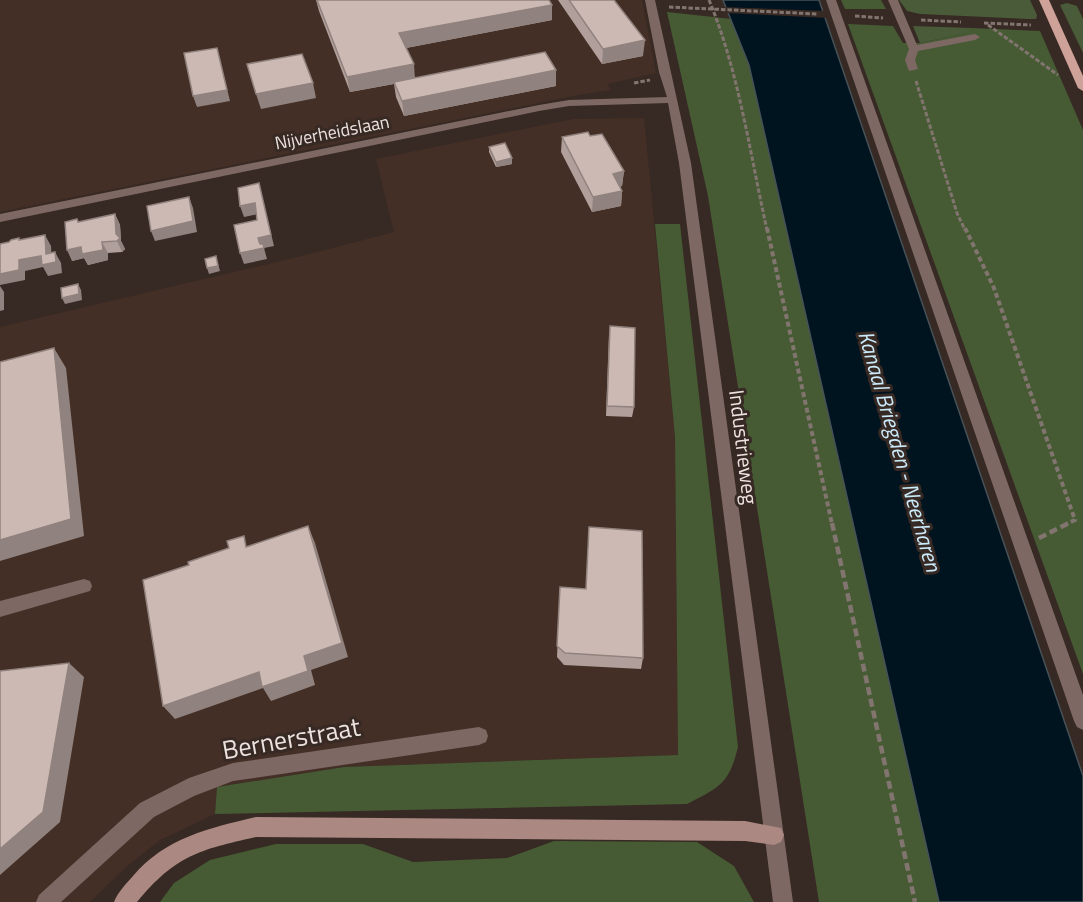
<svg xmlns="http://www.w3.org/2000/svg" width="1083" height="902" viewBox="0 0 1083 902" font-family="'Titillium Web',sans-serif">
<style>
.built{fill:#442f26}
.green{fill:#495b38}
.forest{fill:#465b34}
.water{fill:#00141f;stroke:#475258;stroke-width:1.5}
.pier{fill:#372923}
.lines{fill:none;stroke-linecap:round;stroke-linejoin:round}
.path-far2{stroke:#827570;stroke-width:3;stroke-dasharray:4.5 2;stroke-linecap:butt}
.path-far1{stroke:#827570;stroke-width:4;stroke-dasharray:5 3;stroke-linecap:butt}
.path{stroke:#827570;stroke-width:4.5;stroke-dasharray:8 4;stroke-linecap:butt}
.lane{fill:#7e6864;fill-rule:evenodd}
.street{fill:#7e6864;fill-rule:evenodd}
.secondary{fill:#ac8882;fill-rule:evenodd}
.primary{fill:#cfa299;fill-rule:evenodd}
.wall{fill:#b09f9b}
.shaded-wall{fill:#90827e}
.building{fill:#cdb9b4;stroke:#90827e;stroke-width:1.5}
.labels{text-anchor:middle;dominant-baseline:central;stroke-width:6;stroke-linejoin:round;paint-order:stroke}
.far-street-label{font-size:18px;fill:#ece2de;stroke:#372923}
.street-label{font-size:21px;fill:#ece2de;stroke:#372923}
.water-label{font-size:22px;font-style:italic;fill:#cbeaf9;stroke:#372923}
.near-street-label{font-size:26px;fill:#ece2de;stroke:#372923}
</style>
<rect width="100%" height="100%" fill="#372923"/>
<path class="built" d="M0,0H642L656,73L607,84L611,90L578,95L0,212Z
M644,118L675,437L678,755L344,767L217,787L215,814L160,840L125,868L90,902H0V327L302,256L394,232L376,159L573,119Z"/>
<path class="green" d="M899,0H1030L1037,15L1036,19H1028L920,14L907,11Z
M1067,3L1077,6L1083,19V53L1060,5Z
M913,26L972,28L967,33L920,43Z"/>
<path class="forest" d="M841,0H881L886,9H845Z
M667,12L732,19L749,65L939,902H819L708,196Z
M848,24L893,26L903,43H920L966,33L972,28L1040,31L1083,130V674Z
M655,224H680L738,747C729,784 720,787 687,804L215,814L217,787L344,767L678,755L675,437Z
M554,841L697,842L734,866L754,902H160L174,883L210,860L276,844H363L413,862L507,858Z"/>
<path class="water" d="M723,0H819L1083,776V902H939L749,65Z"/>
<path class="pier" d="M723,7L826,11L828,18L726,13Z"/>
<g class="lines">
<path class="path-far2" d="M709,0C739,72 750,154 767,230
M669,7L817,14
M855,16L883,18
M921,20L961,22
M984,23L1031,25
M988,25L1058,75
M916,81L957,213L965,230
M634,83L650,80"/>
<path class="path-far1" d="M767,228L832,524
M965,228L994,288L1075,520L1066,524"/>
<path class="path" d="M832,523L915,902
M1039,538L1069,523"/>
<path class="lane" d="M826,0H836L1083,695V730L1077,727L1074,721Z
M888,0H898L917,45L975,34L980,37L975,40L918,51L915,60L918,69L909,71L905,60L909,49Z"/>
<path class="street" d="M645,0H655L691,163L793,902H773L679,163L668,103L569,106L539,111L0,222V214L539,105L569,100L667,97L659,72Z
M84,579L90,581L92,586L90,591L0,617V601Z
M479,727L486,730L488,736L486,742L479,745L233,781L194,796L154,817L61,902H36L39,895L140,803L189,778L233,763Z"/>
<path class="secondary" d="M256,817L745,821L781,828L784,835L781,842L774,845L745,841L256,837C199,850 176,855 137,902H114C118,892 126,884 133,876C165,838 209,828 256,817Z"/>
<path class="primary" d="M1039,0H1049L1083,76V91L1078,88Z"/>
</g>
<path class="wall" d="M316,0H549L552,20L406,48L415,78L556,86L404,116L396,97L394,84L350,92L319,11Z
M558,0H614L643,56L602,64Z
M590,136L624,171L622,186L620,187L622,191L621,206L592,212L561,152L562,137Z
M489,147L512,158V164L496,167L489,152Z
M115,214L120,225L121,241L125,249L122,252L108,253V260L88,265L84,258L72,261L78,222Z
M609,336L634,407L632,417L606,416Z
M589,527L643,658L641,669L564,665L557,657L560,587L586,589Z"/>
<path class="shaded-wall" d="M552,5V20L401,49L399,33Z
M645,40L643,56L602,64L603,49Z
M217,48L230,101L197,107L193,96Z
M414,64L415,80L350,92L347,77Z
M556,70V86L404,116L402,101Z
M313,83L316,98L261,109L256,94Z
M512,158V164L496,167V162Z
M624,171L622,186L611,189L613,174Z
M259,183L274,246L264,248L267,259L244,264L240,253L258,238Z
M622,191L621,206L592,212L593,197Z
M189,197L193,208L197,232L155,241L151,231Z
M255,203L258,214L244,217L240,206Z
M115,214L120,225L121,241L125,249L122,252L117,241Z
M45,235L51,246L52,263L55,252L61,263L62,273L48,276L43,267L25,271V280L0,285V274L19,260L46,254Z
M102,242L108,253V260L88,265L84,258L72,261L67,250Z
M216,256L220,271L209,274L207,268Z
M78,284L81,290L82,300L65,304L62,298Z
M0,286L4,292V310L0,311Z
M54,348L66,368L84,536L0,561V540Z
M308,526L315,543L348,657L311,670L315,685L271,701L263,688L175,719L163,706L304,656Z
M69,663L84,677L60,822L0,875V849Z"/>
<path class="building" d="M317,0H549L552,5L399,33L414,64L347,77Z
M569,0H614L645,40L603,49Z
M217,48L227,90L193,96L184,53Z
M545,52L556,70L402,101L394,82Z
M302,54L313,83L256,94L247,64Z
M588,132L590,136L602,134L624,171L613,174L622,191L593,197L562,137Z
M505,143L512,158L496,162L489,147Z
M259,183L271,235L258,238L260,244H263L264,248L240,253L234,225L257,220L255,203L240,206L238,188Z
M189,197L193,221L151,231L147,206Z
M115,214L116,234L120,238L117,241L102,242L103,250L82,254L81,247L67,250L65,222L77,219L78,222Z
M45,235L46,254L55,252L56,262L42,265L41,256L19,260V270L0,274V244L9,242L11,240L19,238V240Z
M216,256L218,266L207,268L205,259Z
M78,284L79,294L62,298L61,288Z
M610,326L635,328L634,407L607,406Z
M54,348L71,519L0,540V362Z
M308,526L342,643L304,656L308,671L262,687L259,672L163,706L143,580L189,565L188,562L229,548L227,541L244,536L246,547Z
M589,527L642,531L643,658L565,653L557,646L560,587L586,589Z
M69,663L43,812L0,849V671Z"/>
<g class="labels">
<g class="far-street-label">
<text transform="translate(332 132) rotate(-11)">Nijverheidslaan</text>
</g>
<g class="street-label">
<text transform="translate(744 447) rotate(83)">Industrieweg</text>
</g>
<g class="water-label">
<text transform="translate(900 451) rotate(74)">Kanaal Briegden - Neerharen</text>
</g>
<g class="near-street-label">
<text transform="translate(291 738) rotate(-10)">Bernerstraat</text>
</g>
</g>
</svg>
